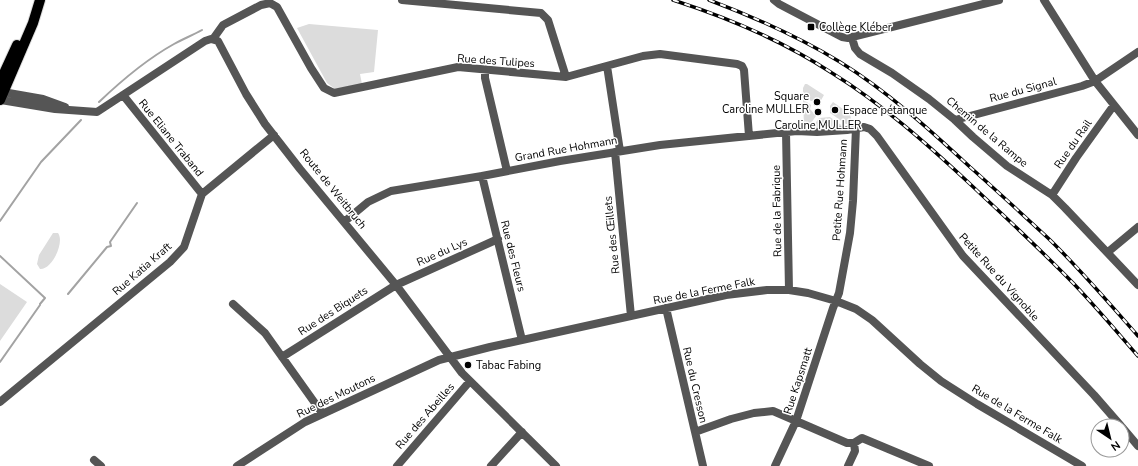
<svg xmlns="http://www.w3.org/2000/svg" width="1138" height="466" viewBox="0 0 1138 466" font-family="'Nunito Sans',sans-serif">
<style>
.green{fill:#dcdcdc}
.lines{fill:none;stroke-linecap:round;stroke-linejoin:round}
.stream{stroke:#a3a3a3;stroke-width:2}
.major-casing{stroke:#dbdbdb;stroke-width:12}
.minor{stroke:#555;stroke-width:8}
.major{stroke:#000;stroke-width:10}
.rail-casing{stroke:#000;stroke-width:3.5}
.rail{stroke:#fff;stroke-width:2;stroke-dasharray:6;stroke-linecap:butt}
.poi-dot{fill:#000;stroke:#fff;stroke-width:1.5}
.labels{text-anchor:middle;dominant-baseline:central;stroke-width:3;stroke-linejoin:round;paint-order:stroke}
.poi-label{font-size:11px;fill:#000;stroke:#fff;text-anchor:start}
.street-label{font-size:11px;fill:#000;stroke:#fff}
</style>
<rect width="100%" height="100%" fill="#fff"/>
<path class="green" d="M309,24L378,30L374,72L360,74L362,84L335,89L327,83L297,28Z
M805,84H807L824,95L820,102L811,101L803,95V88Z
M803,99L811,105L810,109L816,116L809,126L804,125Z
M833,102L850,114L851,119L848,124H846L830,113V106Z
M830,117L844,127L812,128L819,118Z
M53,233H58C65,242 52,270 40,269L37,264L39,255Z
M0,284L27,302L0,341Z"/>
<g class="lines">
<path class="stream" d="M99,102C121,81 147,59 174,44C183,39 193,35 202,30
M0,221L41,162L81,120
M0,256L45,298L40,304
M68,294L107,247L111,246L110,242L137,203
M0,362L40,305"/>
<defs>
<path id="major" d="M0,82L17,45
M0,100L33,23L40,0"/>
</defs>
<use href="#major" class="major-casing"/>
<path class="minor" d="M402,0L541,13L548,20L566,77
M774,0L779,4L842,37L848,38L999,0
M1044,0L1095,81L1138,135
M852,38L855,48L860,54L892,73L929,99L955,120L973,137L1007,166L1052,195L1065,208L1138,285
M213,39L223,25L261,5L270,3L277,7L311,68L324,88L334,93L458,67L566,77L643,56L660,54L737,64L742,66L744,70L749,136
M607,66L620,151
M485,70V78L507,171
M3,92L43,99L65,107
M123,95L202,194
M1,100L55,109L97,112L205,41L211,39L218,41L246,94L265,124L300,169L396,285L462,373L556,466
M955,120L1082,86L1095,81L1138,52
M786,132L789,290
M615,152L631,316
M482,176L522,340
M1052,195L1076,158L1114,105
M344,222L368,202L391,191L482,176L560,161L660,145L797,131L817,132L847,130L864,127L870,129L877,136L963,256L1094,395L1121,426
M1108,252L1138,227
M233,304L265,333L322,413
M666,308L703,466
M282,357L396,285L498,239
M0,402L170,262L184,247L202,194L274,135
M1122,427L1138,446
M695,432L731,419L754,413L773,411L847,443H854L862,438L929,466
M94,460L101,466
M237,466L305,422L439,360L490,347L726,295L767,290H789L808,293L836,301L856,309L872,320L920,364L941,381L977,404L1082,466
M397,466L470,381
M491,466L522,432
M775,466L796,421L833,308L839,293L850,233L853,201L856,128
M848,466L855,451L854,443"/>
<use href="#major" class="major"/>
<defs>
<path id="rail" d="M673,0C729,18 783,41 832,73C882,104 926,143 969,183C1004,216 1040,249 1074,284C1096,307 1117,332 1138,356
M709,0C754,17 799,37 840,62C887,91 929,129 970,167C996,190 1022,214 1048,238C1080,269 1109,303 1138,336"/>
</defs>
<use href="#rail" class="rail-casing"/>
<use href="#rail" class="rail"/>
</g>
<g class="poi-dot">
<rect x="807" y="23" width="8" height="8" rx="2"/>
<circle cx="817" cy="102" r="4"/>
<circle cx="835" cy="110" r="4"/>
<circle cx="818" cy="112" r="4"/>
<circle cx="468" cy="365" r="4"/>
</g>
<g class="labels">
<g class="poi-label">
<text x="819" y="27">Collège Kléber</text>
<text x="809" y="96" text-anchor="end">Square<tspan x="809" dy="13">Caroline MULLER</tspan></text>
<text x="843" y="110">Espace pétanque</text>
<text x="818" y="125" text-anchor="middle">Caroline MULLER</text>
<text x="476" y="365">Tabac Fabing</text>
</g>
<g class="street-label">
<text transform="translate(496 61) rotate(4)">Rue des Tulipes</text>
<text transform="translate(1023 90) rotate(-15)">Rue du Signal</text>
<text transform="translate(987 132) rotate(40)">Chemin de la Rampe</text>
<text transform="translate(171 138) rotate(51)">Rue Eliane Traband</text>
<text transform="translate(1073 144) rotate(-55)">Rue du Rail</text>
<text transform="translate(566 149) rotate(-10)">Grand Rue Hohmann</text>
<text transform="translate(333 189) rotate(51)">Route de Weitbruch</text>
<text transform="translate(840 190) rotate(-86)">Petite Rue Hohmann</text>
<text transform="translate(777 211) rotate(-91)">Rue de la Fabrique</text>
<text transform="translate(612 235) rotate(-96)">Rue des Œillets</text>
<text transform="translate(442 252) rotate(-24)">Rue du Lys</text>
<text transform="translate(513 256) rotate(76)">Rue des Fleurs</text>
<text transform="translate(142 269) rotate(-41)">Rue Katia Kraft</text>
<text transform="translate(999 277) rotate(48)">Petite Rue du Vignoble</text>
<text transform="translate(704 291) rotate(-11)">Rue de la Ferme Falk</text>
<text transform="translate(333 311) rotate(-33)">Rue des Biquets</text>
<text transform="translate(798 381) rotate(-72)">Rue Kapsmatt</text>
<text transform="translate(695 385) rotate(77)">Rue du Cresson</text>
<text transform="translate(336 396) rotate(-26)">Rue des Moutons</text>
<text transform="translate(1017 414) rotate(31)">Rue de la Ferme Falk</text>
<text transform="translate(425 416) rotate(-49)">Rue des Abeilles</text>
</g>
</g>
<g transform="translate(1110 438) rotate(145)"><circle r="19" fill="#ffffff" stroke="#999999"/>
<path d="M0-3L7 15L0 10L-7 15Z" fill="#000000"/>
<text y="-6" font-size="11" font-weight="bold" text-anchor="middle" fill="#000000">N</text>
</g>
</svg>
